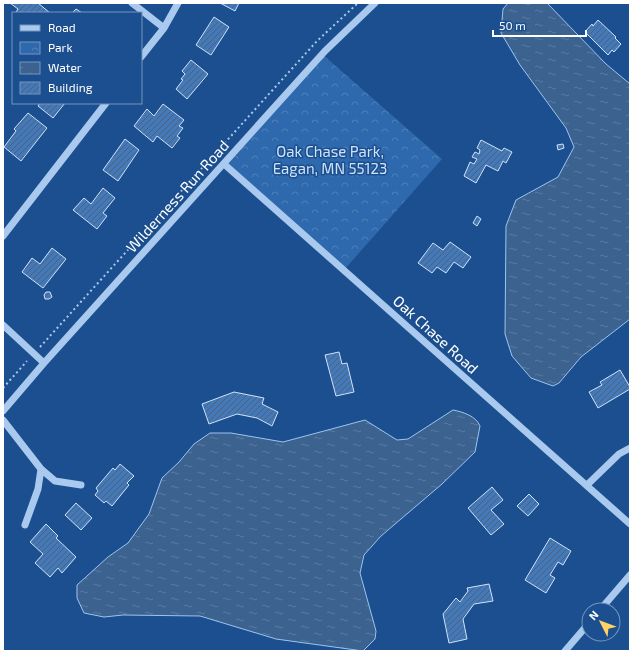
<svg xmlns="http://www.w3.org/2000/svg" width="633" height="654" viewBox="0 0 633 654" font-family="'Exo 2',sans-serif">
<style>
.park{fill:url(#park-crowns)}
.water{fill:url(#water-ripples);stroke:#9cc4f0}
.building{fill:url(#building-hatch);stroke:#cfe3fa}
.lines{fill:none;stroke-linecap:round;stroke-linejoin:round}
.path{stroke:#a9c9ee;stroke-width:2;stroke-dasharray:2 3;stroke-linecap:butt}
.minor{stroke:#a9c9ee;stroke-width:7}
.labels{text-anchor:middle;dominant-baseline:central;stroke-width:3;stroke-linejoin:round;paint-order:stroke}
.park-label{font-size:15px;fill:#cfe3fa;stroke:#1b4f8f}
.street-label{font-size:15px;fill:#fff;stroke:#1b4f8f}
</style>
<defs>
<pattern id="park-crowns" width="20" height="18" patternUnits="userSpaceOnUse"><rect width="20" height="18" fill="#2e69ad"/><path d="M2 6a3 3 0 1 1 6 0M12 15a3 3 0 1 1 6 0" fill="none" stroke="#4d80b9"/></pattern>
<pattern id="water-ripples" width="26" height="14" patternUnits="userSpaceOnUse"><rect width="26" height="14" fill="#3c6290"/><path d="M2 4q2-2 4 0t4 0M15 11q2-2 4 0t4 0" fill="none" stroke="#597aa1"/></pattern>
<pattern id="building-hatch" width="6" height="6" patternUnits="userSpaceOnUse"><rect width="6" height="6" fill="#4478b7"/><path d="M-1 1l2-2M0 6l6-6M5 7l2-2" fill="none" stroke="#486282"/></pattern>
</defs>
<rect width="100%" height="100%" fill="#1b4f8f"/>
<path class="park" d="M322,54L442,159L344,270L224,164Z"/>
<path class="water" d="M508,3H547L606,64L630,84V319L581,357L559,383L553,386L531,378L512,356L505,334L506,226L516,200L558,177L574,147L566,128L520,65L501,33L503,9Z
M453,410C463,412 476,416 480,426L475,452L442,484L381,536L364,555L360,573L376,631L375,639L363,651L276,639L200,616L123,615L104,617L84,613L77,598V585L108,557L128,543L149,514L162,478L179,462L194,444L210,433H231L283,442L365,420L397,440L408,439Z"/>
<path class="building" d="M10,3H38L50,13H17L16,12L18,9Z
M220,3H239L235,11Z
M76,9L82,13H72Z
M214,17L229,27L211,55L196,45Z
M598,20L616,37L615,38L621,44L614,52L612,50L608,55L585,32L592,24L593,26Z
M191,60L208,74L187,99L176,89L183,80L181,79L185,74L182,71Z
M40,103H65L53,118L38,106Z
M163,104L184,120L179,126L183,128L177,136L180,138L172,148L157,136L153,142L134,126L147,109L154,116Z
M28,113L47,128L21,161L4,147L16,131L14,129Z
M125,139L139,150L118,181L103,170Z
M481,140L502,151L504,148L512,152L506,163L503,161L498,171L486,165L476,183L464,176L470,162L474,164L477,159L472,157L475,152L479,154L480,150L477,148Z
M563,144L564,148L558,150L557,145Z
M103,188L115,198L103,213L107,216L97,229L73,210L84,198L91,204Z
M477,216L481,219L477,226L473,223Z
M450,242L471,257L463,268L454,262L446,273L437,267L432,273L418,263L433,243L443,250Z
M52,248L66,259L43,288L22,272L32,258L40,264Z
M46,292H50L52,297L49,299H45L44,295Z
M339,352L342,364L347,363L354,392L336,396L325,355Z
M620,370L630,387V389L598,408L589,392L602,385L600,382Z
M234,392L264,398L262,404L278,412L272,426L257,418L237,414L209,424L202,404Z
M120,464L134,476L127,483L129,485L112,506L106,501L104,503L95,495L98,491L96,488L113,468L115,470Z
M492,487L503,500L491,510L504,524L491,535L468,508Z
M529,494L539,504L528,516L517,506Z
M76,503L92,518L81,530L65,515Z
M46,524L58,536L56,538L76,557L62,573L58,568L50,577L35,563L43,554L30,542Z
M550,538L571,551L563,565L558,562L550,575L555,578L546,593L525,580Z
M489,584L493,601L474,604L463,619L467,639L449,643L443,614L456,598L460,602L468,591L467,588Z"/>
<g class="lines">
<path class="path" d="M40,347L317,41L358,3
M3,388L27,361"/>
<path class="minor" d="M132,3L164,28
M141,57L164,28L178,3
M224,164L630,524
M3,236L106,103
M3,325L44,363
M3,411L44,363L325,51L375,3
M3,420L41,469L38,489L25,525
M41,469L55,481L81,485
M587,485L619,454L630,448
M600,610L630,575
M565,651L589,623"/>
</g>
<g class="labels">
<g class="park-label">
<text x="330" y="151">Oak Chase Park,<tspan x="330" dy="17">Eagan, MN 55123</tspan></text>
</g>
<g class="street-label">
<text transform="translate(177 196) rotate(-48)">Wilderness Run Road</text>
<text transform="translate(436 334) rotate(42)">Oak Chase Road</text>
</g>
</g>
<rect width="633" height="654" fill="none" stroke="#ffffff" stroke-width="8"/>
<rect x="12" y="12" width="130" height="92" fill="#1b4f8f" stroke="#7695bc"/>
<rect x="20" y="25" width="20" height="6" fill="#a9c9ee" stroke="#7695bc"/>
<text x="48" y="32" font-size="12" fill="#ffffff">Road</text>
<rect x="20" y="42" width="20" height="12" fill="url(#park-crowns)" stroke="#7695bc"/>
<text x="48" y="52" font-size="12" fill="#ffffff">Park</text>
<rect x="20" y="62" width="20" height="12" fill="url(#water-ripples)" stroke="#7695bc"/>
<text x="48" y="72" font-size="12" fill="#ffffff">Water</text>
<rect x="20" y="82" width="20" height="12" fill="url(#building-hatch)" stroke="#7695bc"/>
<text x="48" y="92" font-size="12" fill="#ffffff">Building</text>
<g transform="translate(601 622) rotate(312)"><circle r="19" fill="#1b4f8f" stroke="#7695bc"/>
<path d="M0-3L7 15L0 10L-7 15Z" fill="#ffd166"/>
<text y="-6" font-size="11" font-weight="bold" text-anchor="middle" fill="#ffffff">N</text>
</g>
<path d="M493 30v6h93v-6" fill="none" stroke="#ffffff" stroke-width="2"/>
<text x="499" y="30" font-size="12" fill="#ffffff" stroke="#1b4f8f" stroke-width="3" paint-order="stroke">50 m</text>
</svg>
